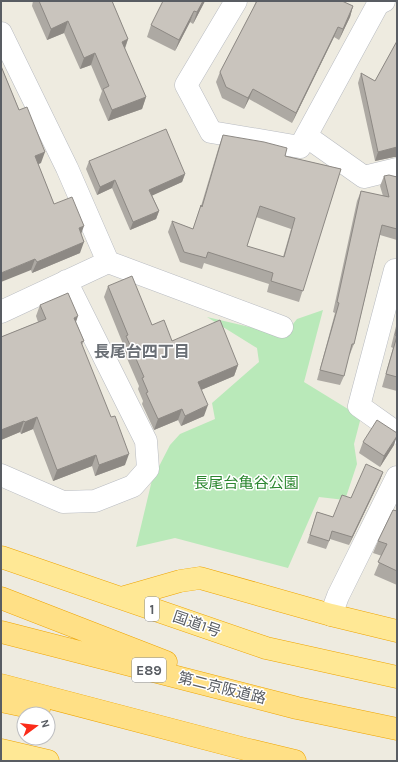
<svg xmlns="http://www.w3.org/2000/svg" width="398" height="762" viewBox="0 0 398 762" font-family="Karla,'Noto Sans JP',sans-serif">
<style>
.green{fill:#b9e9b9}
.lines{fill:none;stroke-linecap:round;stroke-linejoin:round}
.minor-casing{stroke:#b8bbc1;stroke-width:23}
.trunk-casing{stroke:#eea400;stroke-width:23}
.motorway-casing{stroke:#eea400;stroke-width:23}
.minor{stroke:#fff;stroke-width:22}
.trunk{stroke:#ffe895;stroke-width:22}
.motorway{stroke:#ffe086;stroke-width:22}
.wall{fill:#ada9a3;fill-rule:evenodd}
.shaded-wall{fill:#8d8984}
.building{fill:#c9c4bd;stroke:#8d8984;fill-rule:evenodd}
.labels{text-anchor:middle;dominant-baseline:central;stroke-width:3;stroke-linejoin:round;paint-order:stroke}
.shield{fill:#fff;stroke:#8b8e92;stroke-width:1}
.shield-label{font-size:14px;font-weight:bold;fill:#595d63}
.park-label{font-size:15px;fill:#2c8730;stroke:#fff}
.street-label{font-size:15px;fill:#595d63;stroke:#fff}
.neighbourhood-label{font-size:16px;font-weight:bold;fill:#6a6f75;stroke:#fff}
</style>
<rect width="100%" height="100%" fill="#eeebe0"/>
<path class="green" d="M323,310L304,382L361,417L354,444L357,464L345,500L319,497L288,568L175,538L136,547L152,480L170,445L180,434L215,419L212,403L259,362L257,348L207,317L284,335L297,319Z"/>
<g class="lines">
<defs>
<path id="minor" d="M236,1L186,85L211,132L300,147L378,4L384,1
M1,33L67,168L108,262
M306,136L364,177L397,169
M397,270H395L359,406L397,433
M1,312L108,262L282,327
M1,475L63,502L95,501L133,486L148,469L146,441L66,281
M331,615L338,596L397,477"/>
<path id="trunk" d="M1,557L266,648L397,677
M121,598L180,581L200,578L331,615L397,631
M1,750L48,761"/>
<path id="motorway" d="M1,598L166,662
M1,632L297,708L397,729
M1,685L245,749L295,761
M1,701L39,709"/>
</defs>
<use href="#minor" class="minor-casing"/>
<use href="#trunk" class="trunk-casing"/>
<use href="#motorway" class="motorway-casing"/>
<use href="#minor" class="minor"/>
<use href="#trunk" class="trunk"/>
<use href="#motorway" class="motorway"/>
</g>
<path class="wall" d="M33,1H112L128,39L125,49L146,97L142,109L108,121L99,100L102,91L91,65L80,69L64,33L47,40L32,6Z
M205,1L193,24L190,22L175,51L147,37L151,25Z
M256,1H342L353,6L350,17L339,40L334,37L292,123L249,99L244,109L222,98L216,82L220,72L253,9Z
M397,41V157H394L375,161L358,83L361,73L375,81Z
M1,66L41,163L38,164L54,204L81,234L80,253L32,273L31,270Z
M223,135L285,156L341,169L299,302L267,292L269,284L204,263L202,269L180,262L168,232L172,221L193,229L201,205V206L219,146ZM256,217L291,229L283,257L247,246Z
M89,161L185,174L182,182L152,195L159,211L156,219L130,230L112,188L97,195L86,169Z
M397,173V240L380,235L354,344L350,354H349L344,376L340,385L317,380L335,313L333,312L357,201L361,191L383,196L380,186L384,176H396Z
M108,286L152,325L172,341L238,365L234,376L201,390L204,416L181,426L178,420L154,430L142,404L143,401L138,389L139,386L122,347L123,344L104,297Z
M40,305L76,322L84,341L82,345L125,465L95,476L92,466L53,481L33,429L21,434L20,432L1,440V337L38,322L36,316Z
M397,322V391L382,387L393,348L391,347Z
M363,442L394,445L380,467L359,453Z
M383,472L380,480L349,545L330,539L326,549L307,543L317,512L333,517L351,498Z
M397,511V585L374,575L382,556L373,553L378,541Z"/>
<path class="shaded-wall" d="M203,1H205L193,24L197,12Z
M353,6L350,17L339,40L343,29Z
M194,11L190,22L175,51L179,40Z
M68,21L64,33L47,40L51,29Z
M338,27L334,37L292,123L296,113Z
M128,39L124,50L122,42Z
M95,53L91,65L80,69L84,58Z
M253,89L249,99L244,109L248,98Z
M146,97L142,109L108,121L112,110Z
M397,147V157H394L375,161L378,152Z
M45,152L41,163L31,167L35,156Z
M185,174L182,182L147,198L149,190Z
M115,180L112,188L97,195L100,187Z
M159,211L156,219L130,230L133,222Z
M84,226L80,237L79,228Z
M84,242L80,253L32,273L37,262Z
M35,259L31,270L1,282V273Z
M78,316L74,328V318Z
M238,365L234,376L194,393L198,382Z
M208,405L204,416L181,426L185,416Z
M182,409L178,420L154,430L158,419Z
M37,417L33,429L21,434L25,422Z
M24,421L20,432L1,440V430Z
M397,436L394,445L380,467L384,456Z
M129,454L125,465L95,476L99,465Z
M96,455L92,466L53,481L57,470Z
M383,472L380,480L349,545L352,537Z"/>
<path class="building" d="M39,1H112L128,39L122,42L146,97L112,110L103,89L109,86L95,53L84,58L68,21L51,29Z
M163,1H203L197,12L194,11L179,40L151,25Z
M257,1H342L353,6L343,29L338,27L296,113L253,89L248,98L226,87L220,72Z
M397,41V147L378,152L361,73L375,81Z
M1,66L19,110L27,107L45,152L35,156L54,204L72,197L84,226L79,228L84,242L37,262L35,259L1,273Z
M166,129L185,174L149,190L159,211L133,222L115,180L100,187L89,161Z
M223,135L264,142L287,148L285,156L341,169L303,291L271,281L273,273L208,252L206,258L184,252L172,221L193,229L201,205L202,207ZM260,206L295,218L284,257L247,246Z
M389,175L397,177V229L382,225L354,344H352L344,376L320,370L339,303L337,302L361,191L389,197L384,176Z
M132,276L152,325L164,320L172,341L220,320L238,365L198,382L208,405L185,416L182,409L158,419L146,393L148,392L142,378L144,377L126,336L128,335L108,286Z
M68,293L78,316L74,318L84,341L81,342L111,417L115,416L129,454L99,465L96,455L57,470L37,417L25,422L24,421L1,430V337L46,319L40,305Z
M397,327V336L395,335Z
M397,336V377L386,374Z
M377,420L397,433V436L384,456L363,442Z
M366,464L383,472L352,537L332,531L329,541L310,535L317,512L333,517L342,495L351,498Z
M393,510L397,511V571L378,562L387,544L378,541Z"/>
<g class="labels">
<g class="shield">
<rect x="145" y="597" width="14" height="24" rx="3"/>
<rect x="132" y="658" width="34" height="24" rx="3"/>
</g>
<g class="shield-label">
<text x="152" y="609">1</text>
<text x="149" y="670">E89</text>
</g>
<g class="park-label">
<text x="246" y="483">長尾台亀谷公園</text>
</g>
<g class="street-label">
<text transform="translate(197 624) rotate(19)">国道1号</text>
<text transform="translate(222 688) rotate(14)">第二京阪道路</text>
</g>
<g class="neighbourhood-label">
<text x="142" y="351">長尾台四丁目</text>
</g>
</g>
<rect width="398" height="762" fill="none" stroke="#595d63" stroke-width="4"/>
<g transform="translate(36 726) rotate(75)"><circle r="19" fill="#ffffff" stroke="#bdbec1"/>
<path d="M0-3L7 15L0 10L-7 15Z" fill="#fb2b19"/>
<text y="-6" font-size="11" font-weight="bold" text-anchor="middle" fill="#595d63">N</text>
</g>
</svg>
